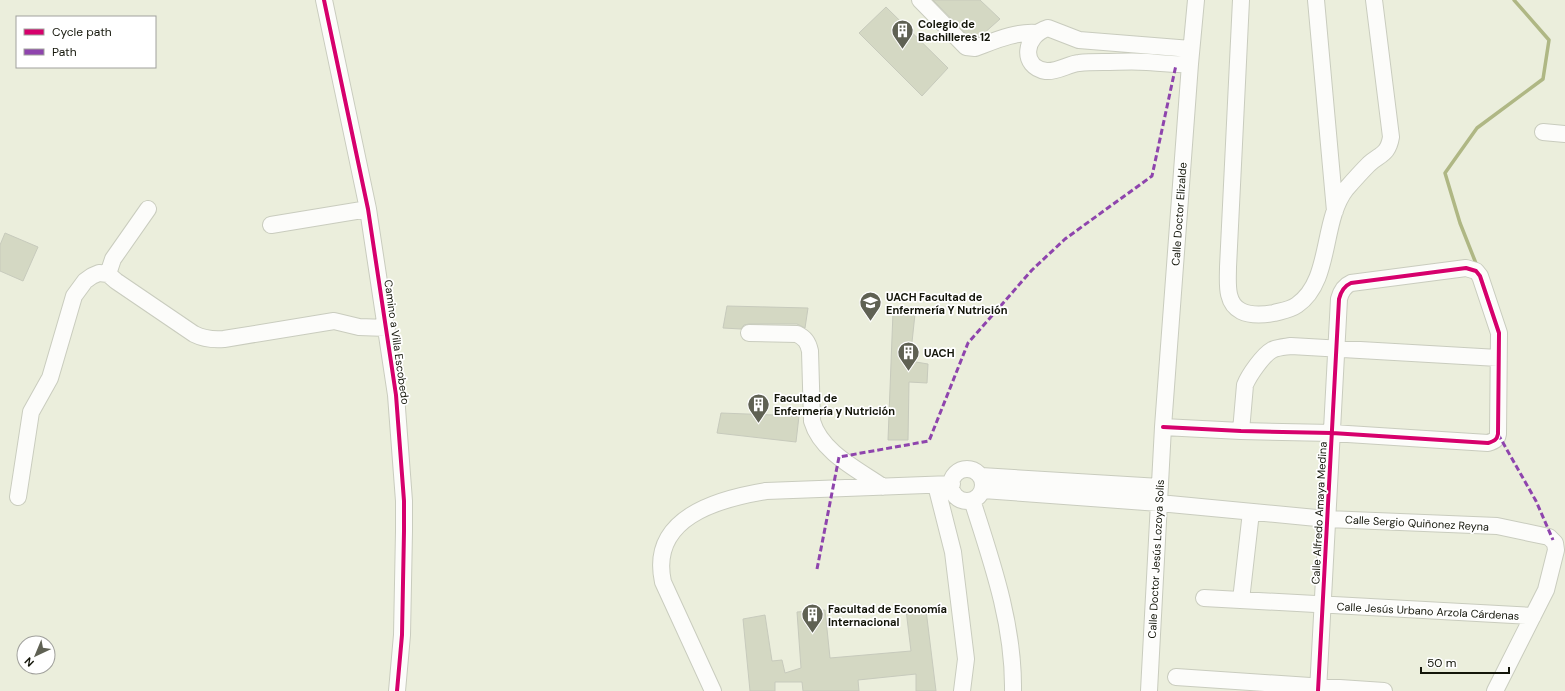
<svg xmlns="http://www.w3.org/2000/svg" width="1565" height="691" viewBox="0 0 1565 691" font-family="'DM Sans',sans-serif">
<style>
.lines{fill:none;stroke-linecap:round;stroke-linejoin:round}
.stream{stroke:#afb784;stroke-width:3.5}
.building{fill:#d4d8c3;stroke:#c7cabc}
.minor-casing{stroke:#c9ccbe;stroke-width:18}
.minor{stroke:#fcfcfa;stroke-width:16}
.quiet{stroke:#8e44ad;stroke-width:3;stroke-dasharray:6 3;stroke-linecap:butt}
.cycleway-casing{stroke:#fff;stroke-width:6}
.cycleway{stroke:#d6006c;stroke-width:4}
.labels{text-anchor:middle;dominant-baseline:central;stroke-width:3.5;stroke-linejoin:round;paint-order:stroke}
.poi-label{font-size:11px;font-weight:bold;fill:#131509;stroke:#fff;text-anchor:start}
.street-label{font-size:11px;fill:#131509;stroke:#fff}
</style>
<rect width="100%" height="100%" fill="#ebeedc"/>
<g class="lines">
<path class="stream" d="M1477,266L1460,223L1445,173L1477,128L1543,79L1549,40L1514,0"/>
</g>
<path class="building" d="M933,0H980L1000,19L982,35L974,38H970Z
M886,7L948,68L922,96L859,33Z
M5,233L38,247L23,281L0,271V245Z
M727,306L808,308L805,328L797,324H749L744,325L741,329L723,328Z
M893,312L915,314L910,361L928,364L927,383L909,382L908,440H888Z
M721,413L799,416L796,442L717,433Z
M825,610L830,658L911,651L906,610H926L936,691H916V674L858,680L859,691H803L802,682H775V691H750L743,619L765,615L772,661L782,660L785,673L801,668L797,612Z"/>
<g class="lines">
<defs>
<path id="minor" d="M324,0L368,209L396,395L404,501V531L402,635L397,691
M920,0L966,47L975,48C994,41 1016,31 1037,33
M1241,0L1228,267C1228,282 1225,303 1241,311C1251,316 1263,315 1274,313C1281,311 1290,310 1297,305C1332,281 1321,221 1346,189C1353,181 1361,172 1369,164C1380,154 1388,155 1391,137L1374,0
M1316,0L1335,211
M1190,64C1175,65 1161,63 1147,62C1132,61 1118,62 1103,62C1095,62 1087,62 1079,63C1068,64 1058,72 1046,71C1020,67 1024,35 1048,28L1079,40L1191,49
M1543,132L1565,134
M148,209L113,259L108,274L116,281L194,334C204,339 212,340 224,339L334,321L359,327L387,328
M271,225L368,209
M749,333L797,334C805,338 808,342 810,351L812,421C821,452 857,469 883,487
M1163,427L1241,431L1332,433L1488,443C1494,441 1497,440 1498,434L1499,333L1480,276L1476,271L1466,268L1351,283C1344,286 1341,291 1339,299L1318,691
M1241,431L1245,385C1249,375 1263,355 1272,350C1278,347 1285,347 1291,346L1498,358
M951 485a16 16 0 1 1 32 0a16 16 0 1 1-32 0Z
M981,476L1160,487
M936,485L953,552L966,659L962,691
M983,490L1159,503L1327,519L1497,526L1549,537L1555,543L1556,550L1546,590L1495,691
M18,497L31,412L50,378L74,296L85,281L92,276L99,273L108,274
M972,500C992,562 1014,625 1013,691
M1204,598L1533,616
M1241,600L1251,512
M1176,677L1384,691
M713,691L663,582C649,518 717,499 766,491L952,484
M1149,691L1163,427L1190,64L1196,0"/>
</defs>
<use href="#minor" class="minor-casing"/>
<use href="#minor" class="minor"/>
<path class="quiet" d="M1498,434L1536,501L1553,540
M817,569L839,457L929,441L968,343L1032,270L1065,239L1152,176L1176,65"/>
<defs>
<path id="cycleway" d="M324,0L368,209L396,395L404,501V531L402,635L397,691
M1163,427L1241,431L1332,433L1488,443C1494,441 1497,440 1498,434L1499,333L1480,276L1476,271L1466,268L1351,283C1344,286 1341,291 1339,299L1318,691"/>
</defs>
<use href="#cycleway" class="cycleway-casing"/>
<use href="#cycleway" class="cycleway"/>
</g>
<defs>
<symbol id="building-pin" viewBox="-11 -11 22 30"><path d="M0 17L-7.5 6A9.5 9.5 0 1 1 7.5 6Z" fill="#5f6153" stroke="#fff"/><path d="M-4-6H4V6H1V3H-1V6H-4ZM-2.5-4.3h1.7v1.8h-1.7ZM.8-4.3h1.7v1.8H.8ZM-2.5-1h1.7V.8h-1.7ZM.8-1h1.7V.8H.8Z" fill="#fff"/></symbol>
<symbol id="school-pin" viewBox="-11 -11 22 30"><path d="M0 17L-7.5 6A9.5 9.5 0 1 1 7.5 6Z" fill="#5f6153" stroke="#fff"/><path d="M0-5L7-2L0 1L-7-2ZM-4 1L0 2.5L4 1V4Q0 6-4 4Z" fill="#fff"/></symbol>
</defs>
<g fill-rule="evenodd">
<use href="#building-pin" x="890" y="18" width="25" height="34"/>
<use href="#school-pin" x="858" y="290" width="25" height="34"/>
<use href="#building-pin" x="896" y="340" width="25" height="34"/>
<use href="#building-pin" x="746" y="392" width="25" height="34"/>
<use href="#building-pin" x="800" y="602" width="25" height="34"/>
</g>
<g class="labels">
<g class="poi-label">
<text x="918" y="24">Colegio de<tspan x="918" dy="13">Bachilleres 12</tspan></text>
<text x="886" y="297">UACH Facultad de<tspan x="886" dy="13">Enfermería Y Nutrición</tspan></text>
<text x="924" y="353">UACH</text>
<text x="774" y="398">Facultad de<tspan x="774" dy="13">Enfermería y Nutrición</tspan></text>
<text x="828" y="609">Facultad de Economía<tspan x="828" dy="13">Internacional</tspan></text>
</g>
<g class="street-label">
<text transform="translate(1179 214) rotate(-86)">Calle Doctor Elizalde</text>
<text transform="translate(397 342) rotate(82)">Camino a Villa Escobedo</text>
<text transform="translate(1319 513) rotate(-87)">Calle Alfredo Amaya Medina</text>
<text transform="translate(1417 523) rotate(3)">Calle Sergio Quiñonez Reyna</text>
<text transform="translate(1156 559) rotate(-87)">Calle Doctor Jesús Lozoya Solís</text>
<text transform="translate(1428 611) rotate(3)">Calle Jesús Urbano Arzola Cárdenas</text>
</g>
</g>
<rect x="16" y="16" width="140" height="52" fill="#ffffff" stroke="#a1a19d"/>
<rect x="24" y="29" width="20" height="6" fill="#d6006c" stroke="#a1a19d"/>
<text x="52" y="36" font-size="12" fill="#131509">Cycle path</text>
<rect x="24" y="49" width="20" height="6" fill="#8e44ad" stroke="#a1a19d"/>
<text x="52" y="56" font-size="12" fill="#131509">Path</text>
<g transform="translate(36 655) rotate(224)"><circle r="19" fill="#ffffff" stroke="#a1a19d"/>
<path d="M0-3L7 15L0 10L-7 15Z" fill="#5f6153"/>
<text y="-6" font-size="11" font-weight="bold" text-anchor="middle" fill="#131509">N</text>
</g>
<path d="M1421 667v6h88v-6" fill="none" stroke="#131509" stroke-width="2"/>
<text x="1427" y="667" font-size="12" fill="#131509" stroke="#ffffff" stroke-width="3" paint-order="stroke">50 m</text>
</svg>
